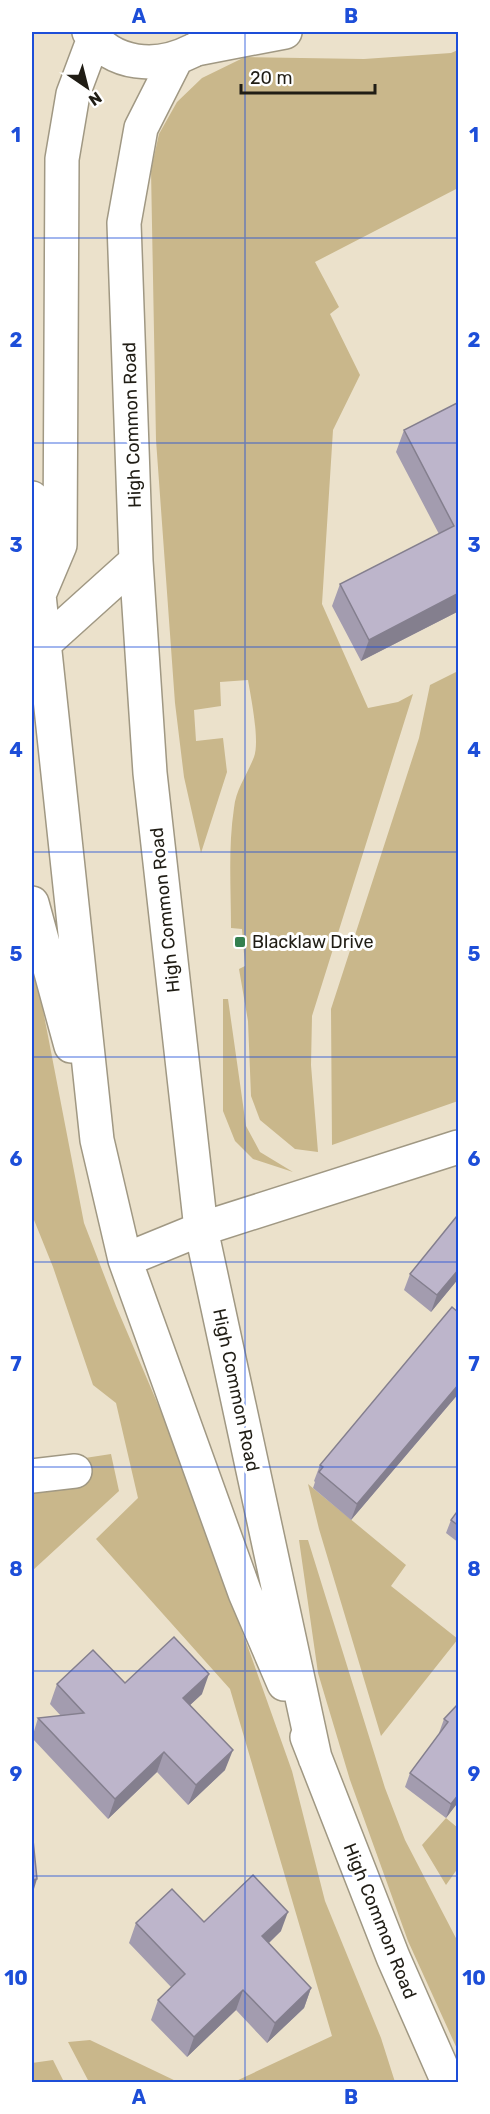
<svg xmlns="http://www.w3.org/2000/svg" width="490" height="2114" viewBox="0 0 490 2114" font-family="Rubik,sans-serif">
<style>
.green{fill:#c9b78b}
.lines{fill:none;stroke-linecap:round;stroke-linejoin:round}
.minor-casing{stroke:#a09883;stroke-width:36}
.tertiary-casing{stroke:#a09883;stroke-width:36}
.primary-casing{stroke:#a09883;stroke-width:36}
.minor{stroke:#fff;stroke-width:33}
.tertiary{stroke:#fff;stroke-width:33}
.primary{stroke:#fff;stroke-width:33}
.wall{fill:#a39caf}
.shaded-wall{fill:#847f8e}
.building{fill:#bdb5cb;stroke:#847f8e;stroke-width:1.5}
.grid{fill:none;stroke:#1d4ed8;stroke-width:1.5;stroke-opacity:0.55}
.poi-dot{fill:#34804f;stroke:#fff;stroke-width:2}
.labels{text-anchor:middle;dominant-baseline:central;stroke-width:6;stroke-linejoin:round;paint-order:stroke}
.street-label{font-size:18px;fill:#201d15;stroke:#fff}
.poi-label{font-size:18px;fill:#201d15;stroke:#fff;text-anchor:start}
.neatline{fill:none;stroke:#1d4ed8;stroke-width:2}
.grid-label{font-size:20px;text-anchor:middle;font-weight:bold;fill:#1d4ed8}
</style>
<rect width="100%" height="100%" fill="#ebe1cb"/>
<path class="green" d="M458,50V188L315,262L339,307L330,314L360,375L333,430L322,604L368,708L398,702L413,694L312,1016L311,1065L318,1152L295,1149L260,1120L251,1096L248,1021L239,969L245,966L242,929L231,928C231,888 228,848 234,808C236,789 247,775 254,757C260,741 251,698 248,680L220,682L221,706L194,710L196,741L223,738L227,772L201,853L184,777L175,703L156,440L151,170L159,134L177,102L202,78L245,57L364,59L451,53Z
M458,671V1101L332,1145L331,1009L419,738L430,685Z
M32,969L43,1010L84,1223L116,1306L165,1421L250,1653L292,1771L325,1901L381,2038L395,2082H234L332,2036L230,1689L96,1539L138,1498L116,1403L93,1385L53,1267L32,1215Z
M223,999H228L246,1126L260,1152L293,1172L253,1159L235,1141L223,1111Z
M111,1454L119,1491L32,1571V1490L86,1484L85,1458Z
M308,1484L406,1565L391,1586L458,1639L381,1736L319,1529Z
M299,1540H308L385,1788L405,1840L458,1942V2051L408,1941L350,1780L318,1673Z
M446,1818L458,1828V1868L446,1885L422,1845Z
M90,2040L178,2082H89L68,2042Z
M53,2060L64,2082H32V2063Z"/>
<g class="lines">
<defs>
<path id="minor" d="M32,1476L75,1471"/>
<path id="tertiary" d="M89,32C113,66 157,69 192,51
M176,59L141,128L124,223L136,561L150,773L201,1229L315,1758
M32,498L39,595L97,1140L125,1260L245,1593L284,1684
M41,590L60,545L62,159L73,94L94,38
M32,648L45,643L136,561
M32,903L71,1046
M125,1260L201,1229L458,1147
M307,1737L393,1957L448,2082"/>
<path id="primary" d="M196,49L285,32"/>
</defs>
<use href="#minor" class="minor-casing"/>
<use href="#tertiary" class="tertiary-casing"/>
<use href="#primary" class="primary-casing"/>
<use href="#minor" class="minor"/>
<use href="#tertiary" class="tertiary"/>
<use href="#primary" class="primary"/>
</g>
<path class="wall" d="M459,402V611L361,661L332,606L340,584L439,534L396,452L404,430Z
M459,1217V1278L431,1312L404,1290L410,1274Z
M459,1313V1393L351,1520L313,1488L315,1482L314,1481L320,1465Z
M459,1509V1543L446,1533L451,1520Z
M125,1683L202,1694L190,1705L225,1770L188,1805L157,1772L108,1819L32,1738L38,1718L61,1716L50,1704L57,1684Z
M459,1703V1801L446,1818L405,1787L410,1773L440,1734L439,1733L444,1719Z
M204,1922L281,1931L269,1943L311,1988L304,2008L267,2043L236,2010L187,2057L151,2020L158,2000L171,1987L129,1943L136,1923Z"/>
<path class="shaded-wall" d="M459,593V611L361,661L369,640Z
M459,1269V1278L431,1312L437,1295Z
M459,1384V1393L351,1520L357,1504Z
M209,1674L202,1694L176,1718L183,1698Z
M233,1750L225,1770L188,1805L196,1785Z
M164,1752L157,1772L108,1819L115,1799Z
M459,1794V1801L446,1818L451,1804Z
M37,1879L34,1889H32V1880Z
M288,1912L281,1931L255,1956L262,1936Z
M311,1988L304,2008L267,2043L275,2023Z
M243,1990L236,2010L187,2057L194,2037Z"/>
<path class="building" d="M459,402V593L369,640L340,584L454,526L404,430Z
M457,1216L459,1217V1269L437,1295L410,1274Z
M452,1307L459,1313V1384L357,1504L319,1472L323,1467L320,1465Z
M459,1509V1526L451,1520Z
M174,1637L209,1674L183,1698L233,1750L196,1785L164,1752L115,1799L38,1718L84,1713L57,1684L93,1650L125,1683Z
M459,1703V1794L451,1804L410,1773L448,1722L444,1719Z
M32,1830L37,1879L32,1880Z
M253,1875L288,1912L262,1936L311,1988L275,2023L243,1990L194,2037L158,2000L185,1974L136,1923L172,1889L204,1922Z"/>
<path class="grid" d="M245,32V2082M32,238H458M32,443H458M32,647H458M32,852H458M32,1057H458M32,1262H458M32,1467H458M32,1671H458M32,1876H458"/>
<rect class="poi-dot" x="234" y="936" width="12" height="12" rx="3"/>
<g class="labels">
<g class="street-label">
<text transform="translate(132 425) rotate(-92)">High Common Road</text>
<text transform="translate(165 910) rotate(-96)">High Common Road</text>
<text transform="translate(236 1390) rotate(78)">High Common Road</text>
<text transform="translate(380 1921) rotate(68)">High Common Road</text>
</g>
<g class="poi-label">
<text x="252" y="942">Blacklaw Drive</text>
</g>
</g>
<rect width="490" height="2114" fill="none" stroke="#ffffff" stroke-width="66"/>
<g transform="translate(87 87) rotate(145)" stroke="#ffffff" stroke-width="4.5" paint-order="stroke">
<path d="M0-4.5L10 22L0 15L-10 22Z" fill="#201d15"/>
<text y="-9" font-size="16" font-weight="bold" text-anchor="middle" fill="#201d15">N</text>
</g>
<path d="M241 84v9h134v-9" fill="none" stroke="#201d15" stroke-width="3"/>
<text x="250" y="84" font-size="18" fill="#201d15" stroke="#ffffff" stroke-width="4.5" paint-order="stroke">20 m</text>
<rect x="33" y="33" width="424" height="2048" class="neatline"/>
<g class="grid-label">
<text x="139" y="23">A</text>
<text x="351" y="23">B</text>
<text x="16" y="142">1</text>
<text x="474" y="142">1</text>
<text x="16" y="347">2</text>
<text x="474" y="347">2</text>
<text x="16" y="552">3</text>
<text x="474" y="552">3</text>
<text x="16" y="757">4</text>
<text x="474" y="757">4</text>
<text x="16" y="961">5</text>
<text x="474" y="961">5</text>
<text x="16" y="1166">6</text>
<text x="474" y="1166">6</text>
<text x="16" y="1371">7</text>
<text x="474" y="1371">7</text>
<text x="16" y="1576">8</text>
<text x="474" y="1576">8</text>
<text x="16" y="1781">9</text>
<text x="474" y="1781">9</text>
<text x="16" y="1985">10</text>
<text x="474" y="1985">10</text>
<text x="139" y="2104">A</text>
<text x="351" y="2104">B</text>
</g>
</svg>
